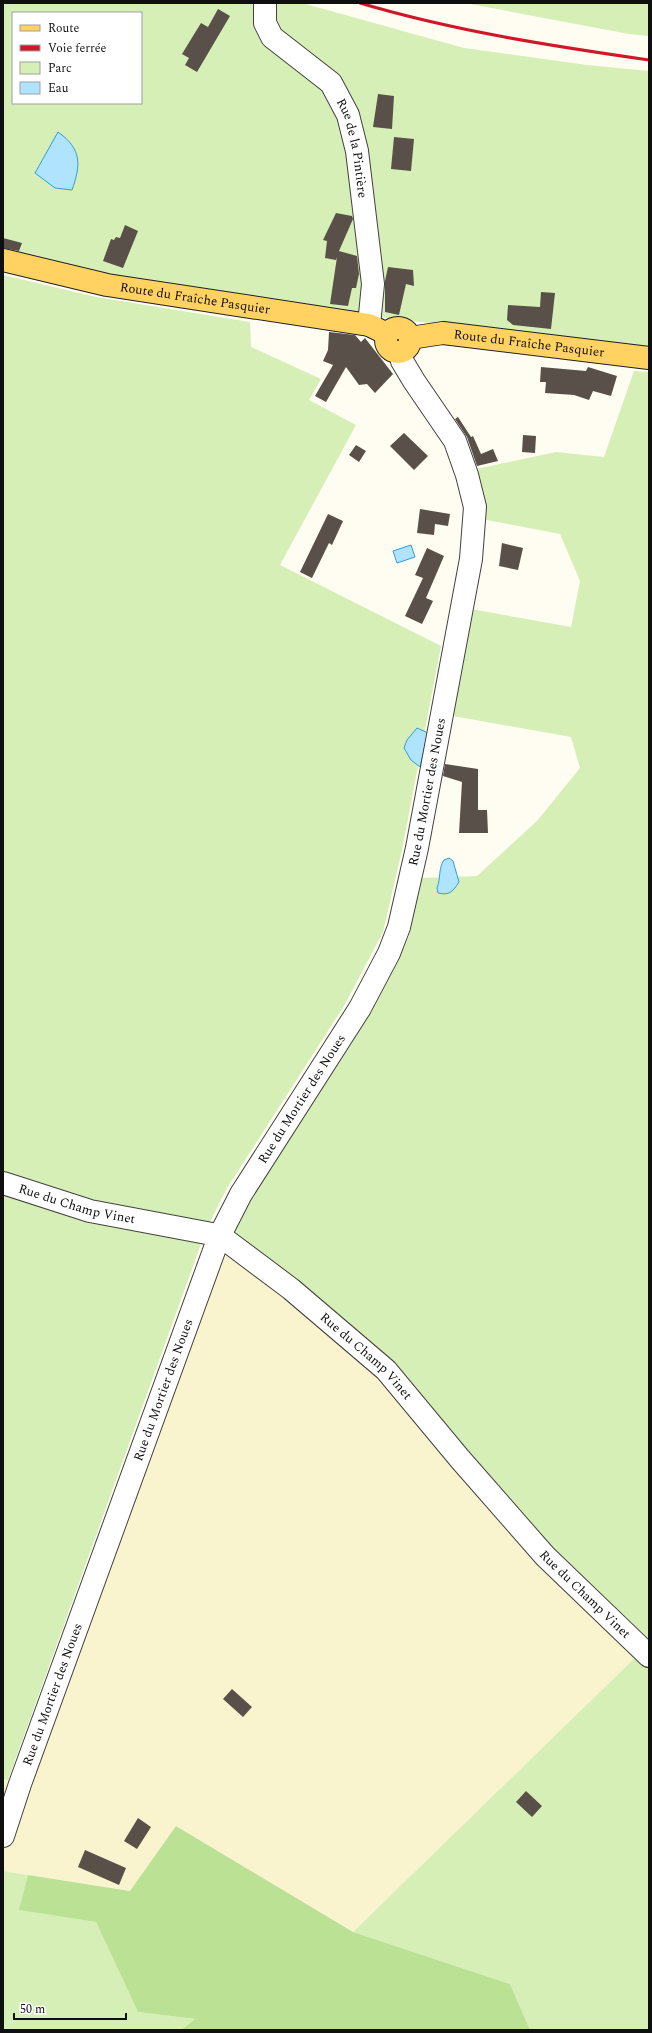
<svg xmlns="http://www.w3.org/2000/svg" width="652" height="2033" viewBox="0 0 652 2033" font-family="Spectral,serif">
<style>
.farmland{fill:#f9f3ce}
.green{fill:#d6efb6;fill-rule:evenodd}
.forest{fill:#bae194}
.water{fill:#b0e3fd;stroke:#2f9edc}
.building{fill:#5a504a}
.lines{fill:none;stroke-linecap:round;stroke-linejoin:round}
.minor-casing{stroke:#424242;stroke-width:24}
.major-casing{stroke:#202020;stroke-width:24}
.minor{stroke:#fff;stroke-width:22}
.major{stroke:#ffd262;stroke-width:22}
.rail{stroke:#d01728;stroke-width:3}
.labels{text-anchor:middle;dominant-baseline:central;stroke-width:4;stroke-linejoin:round;paint-order:stroke}
.street-label{font-size:13px;fill:#0f0f0f;stroke:#fff}
</style>
<rect width="100%" height="100%" fill="#fffcf2"/>
<path class="farmland" d="M219,1237L386,1370L643,1650L353,1932L176,1826L131,1891L3,1871V1779L20,1784Z"/>
<path class="green" d="M3,3H302L464,48L587,65L649,71V349L107,285L3,260ZM13,13H141V103H13Z
M465,3H649V36L629,34Z
M3,275L96,297L250,322L251,347L321,379L309,400L356,425L280,565L441,646L402,850L383,932L344,1006L227,1188L206,1230L8,1780L3,1779Z
M634,371L649,372V2030H530L510,1984L353,1932L643,1650L386,1370L231,1234L248,1198L302,1112L350,1046L378,996L409,936L421,878L477,876L537,821L580,768L571,737L453,716L471,609L571,627L580,581L560,534L482,519L472,470L556,452L604,457Z
M3,1871L28,1875L20,1910L96,1922L138,2012L195,2019L181,2030H3Z"/>
<path class="forest" d="M176,1826L353,1932L510,1984L530,2030H181L195,2019L138,2012L96,1922L19,1910L28,1875L130,1891Z"/>
<path class="water" d="M58,132C82,149 81,165 72,190L55,188L35,173Z
M411,545L415,557L397,563L393,551Z
M417,728L428,733L420,767L411,760L404,748L407,740Z
M449,858L453,861L459,882C453,891 450,896 438,893L437,888C441,878 438,869 444,860Z"/>
<path class="building" d="M218,9L230,16L197,72L185,65L189,58L182,54L201,23L208,27Z
M378,94L394,96L392,129L373,127Z
M394,137L414,139L411,171L391,169Z
M336,213L352,216L353,219L339,251L357,256L359,274L356,288H352L348,306L330,304L337,257L336,260L325,258L327,241L323,240Z
M125,225L138,231L123,268L103,261L111,239L114,240L116,237L120,238Z
M3,238L22,243L19,251L3,248Z
M388,267L413,270L414,286L406,284L399,315L385,312V281Z
M541,292L555,293L551,329L513,325L507,320L508,305L540,307Z
M329,332L355,335L361,342L365,338L393,374L375,393L367,384L359,385L346,367L326,402L315,396L333,365L323,361L328,350Z
M541,367L586,371L588,367L617,376L611,396L593,391L589,400L574,395L545,393L546,382H540Z
M458,417L471,437L473,436L481,454L493,449L498,461L477,466L467,437L455,419Z
M404,433L428,456L414,470L390,446Z
M523,435L536,436L535,453L522,452Z
M356,445L366,451L359,462L349,455Z
M420,509L450,514L448,526L435,524L434,535L417,533Z
M328,514L343,521L332,545L329,543L312,578L300,572Z
M502,543L523,548L518,570L499,566Z
M427,548L444,556L426,598L433,601L422,624L405,616L423,578L415,575Z
M445,764L478,769V810H487L488,833H459L462,782L443,776Z
M232,1689L252,1707L243,1717L223,1699Z
M526,1791L542,1806L532,1817L516,1802Z
M138,1818L151,1827L137,1849L124,1841Z
M85,1850L126,1868L119,1885L78,1867Z"/>
<g class="lines">
<defs>
<g id="minor">
<path id="s1" d="M265,3V23L272,37L331,83L348,115L357,151L373,284L369,325"/>
<path id="s2" d="M3,1183L90,1211L212,1234L227,1241L291,1289L386,1370L460,1459L545,1556L649,1656"/>
<path id="s3" d="M3,1836L20,1784L219,1237L241,1194L360,1008L389,953L399,927L417,848L471,559L475,507L467,475L455,441L414,381L402,361L400,353"/>
</g>
<g id="major">
<path id="s4" d="M3,260L107,285L369,325L387,334"/>
<circle cx="398" cy="340" r="12"/>
<path id="s5" d="M410,338L443,333L649,358"/>
</g>
</defs>
<use href="#minor" class="minor-casing"/>
<use href="#major" class="major-casing"/>
<use href="#minor" class="minor"/>
<use href="#major" class="major"/>
<path class="rail" d="M360,3C454,31 552,46 649,60"/>
</g>
<g class="labels">
<g class="street-label">
<text stroke="none"><textPath href="#s1" startOffset="180">Rue de la Pintière</textPath></text>
<text stroke="none"><textPath href="#s4" startOffset="196">Route du Fraîche Pasquier</textPath></text>
<text stroke="none"><textPath href="#s5" startOffset="120">Route du Fraîche Pasquier</textPath></text>
<text stroke="none"><textPath href="#s3" startOffset="1134">Rue du Mortier des Noues</textPath></text>
<text stroke="none"><textPath href="#s3" startOffset="798">Rue du Mortier des Noues</textPath></text>
<text stroke="none"><textPath href="#s2" startOffset="77">Rue du Champ Vinet</textPath></text>
<text stroke="none"><textPath href="#s2" startOffset="413">Rue du Champ Vinet</textPath></text>
<text stroke="none"><textPath href="#s3" startOffset="474">Rue du Mortier des Noues</textPath></text>
<text stroke="none"><textPath href="#s2" startOffset="737">Rue du Champ Vinet</textPath></text>
<text stroke="none"><textPath href="#s3" startOffset="150">Rue du Mortier des Noues</textPath></text>
</g>
</g>
<rect width="652" height="2033" fill="none" stroke="#0f0f0f" stroke-width="8"/>
<rect x="12" y="12" width="130" height="92" fill="#ffffff" stroke="#9f9f9f"/>
<rect x="20" y="25" width="20" height="6" fill="#ffd262" stroke="#9f9f9f"/>
<text x="48" y="32" font-size="12" fill="#0f0f0f">Route</text>
<rect x="20" y="45" width="20" height="6" fill="#d01728" stroke="#9f9f9f"/>
<text x="48" y="52" font-size="12" fill="#0f0f0f">Voie ferrée</text>
<rect x="20" y="62" width="20" height="12" fill="#d6efb6" stroke="#9f9f9f"/>
<text x="48" y="72" font-size="12" fill="#0f0f0f">Parc</text>
<rect x="20" y="82" width="20" height="12" fill="#b0e3fd" stroke="#9f9f9f"/>
<text x="48" y="92" font-size="12" fill="#0f0f0f">Eau</text>
<path d="M14 2013v6h112v-6" fill="none" stroke="#0f0f0f" stroke-width="2"/>
<text x="20" y="2013" font-size="12" fill="#0f0f0f" stroke="#ffffff" stroke-width="3" paint-order="stroke">50 m</text>
</svg>
